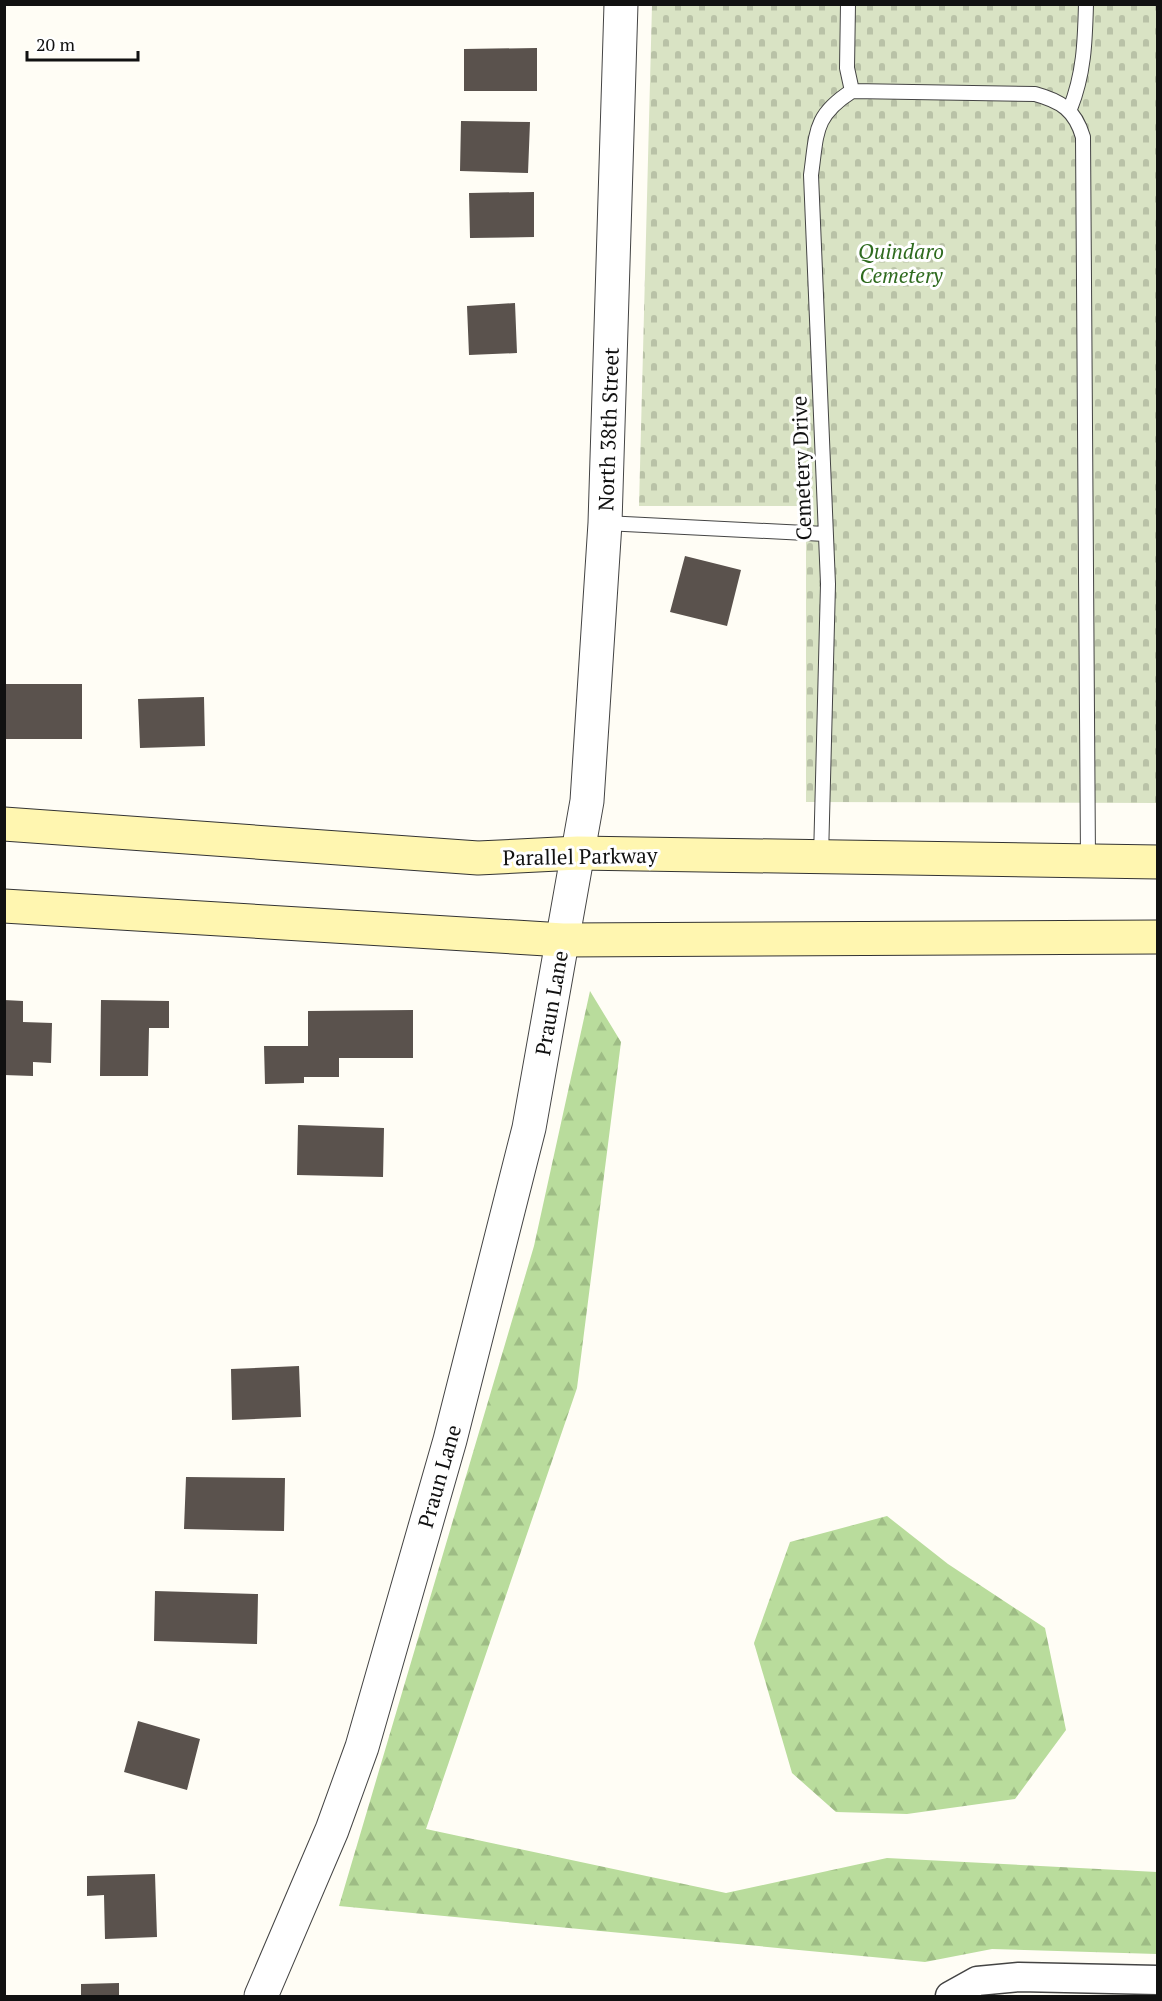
<svg xmlns="http://www.w3.org/2000/svg" width="1162" height="2001" viewBox="0 0 1162 2001" font-family="'PT Serif',serif">
<style>
.forest{fill:url(#forest-firs)}
.cemetery{fill:url(#cemetery-stones)}
.building{fill:#5a524d}
.lines{fill:none;stroke-linecap:round;stroke-linejoin:round}
.service-casing{stroke:#444;stroke-width:16}
.minor-casing{stroke:#444;stroke-width:31}
.tertiary-casing{stroke:#444;stroke-width:35}
.secondary-casing{stroke:#333;stroke-width:35}
.service{stroke:#fff;stroke-width:14}
.minor{stroke:#fff;stroke-width:28}
.tertiary{stroke:#fff;stroke-width:33}
.secondary{stroke:#fff6b0;stroke-width:33}
.labels{text-anchor:middle;dominant-baseline:central;stroke-width:6;stroke-linejoin:round;paint-order:stroke}
.park-label{font-size:21px;font-style:italic;fill:#2f6b1f;stroke:#fff}
.street-label{font-size:21px;fill:#111;stroke:#fff}
</style>
<defs>
<pattern id="forest-firs" width="22" height="20" patternUnits="userSpaceOnUse" patternTransform="scale(1.5)"><rect width="22" height="20" fill="#b9dc9c"/><path d="M5 1l3.5 6h-7zM16 11l3.5 6h-7z" fill="#9ebc85"/></pattern>
<pattern id="cemetery-stones" width="16" height="16" patternUnits="userSpaceOnUse" patternTransform="scale(1.5)"><rect width="16" height="16" fill="#d9e3c4"/><path d="M2 7V4a2 2 0 0 1 4 0v3zM10 15v-3a2 2 0 0 1 4 0v3z" fill="#b9c2a7"/></pattern>
</defs>
<rect width="100%" height="100%" fill="#fffdf5"/>
<path class="forest" d="M590,991L621,1042L577,1388L426,1829L726,1893L887,1858L1157,1872V1954L992,1949L925,1962L339,1906L534,1246Z
M887,1516L948,1564L1045,1628L1066,1730L1015,1799L907,1814L836,1812L792,1773L754,1643L790,1542Z"/>
<path class="cemetery" d="M652,5H1157V803L806,802V506H639Z"/>
<path class="building" d="M537,48V91H464V49Z
M461,121L530,122L528,173L460,171Z
M534,192V237L470,238L469,193Z
M515,303L517,353L469,355L467,306Z
M685,556L741,570L727,626L670,612Z
M4,684H82V739H4Z
M204,697L205,746L140,748L138,699Z
M4,1000L23,1001V1022L52,1023L51,1063L33,1062V1076L4,1075Z
M101,1000L169,1001V1028H149L148,1076H100Z
M413,1010V1058H339V1077H304V1083L265,1084L264,1046H308V1011Z
M298,1125L384,1128L383,1177L297,1175Z
M299,1366L301,1417L232,1420L231,1369Z
M186,1477L285,1478L284,1531L184,1529Z
M155,1591L258,1594L257,1644L154,1641Z
M138,1721L200,1739L187,1790L124,1772Z
M155,1874L157,1937L105,1939L104,1895L87,1896V1876Z
M119,1983V1996H81V1984Z"/>
<g class="lines">
<defs>
<path id="service" d="M848,4L847,68L852,91L1035,94C1061,101 1075,110 1083,137L1088,860
M1070,109C1084,74 1085,42 1086,4
M605,523L825,534
M821,858L828,584L811,175C817,133 813,116 852,91"/>
<path id="minor" d="M950,1996L977,1981L1019,1977L1158,1980"/>
<path id="tertiary" d="M261,1996L332,1830L362,1747L450,1440L529,1128L587,801L605,523L621,4"/>
<path id="secondary" d="M4,824L478,858L578,853L1158,862
M4,906L563,940L1158,937"/>
</defs>
<use href="#service" class="service-casing"/>
<use href="#minor" class="minor-casing"/>
<use href="#tertiary" class="tertiary-casing"/>
<use href="#secondary" class="secondary-casing"/>
<use href="#service" class="service"/>
<use href="#minor" class="minor"/>
<use href="#tertiary" class="tertiary"/>
<use href="#secondary" class="secondary"/>
</g>
<g class="labels">
<g class="park-label">
<text x="901" y="251">Quindaro<tspan x="901" dy="24">Cemetery</tspan></text>
</g>
<g class="street-label">
<text transform="translate(608 429) rotate(-88)">North 38th Street</text>
<text transform="translate(801 468) rotate(-92)">Cemetery Drive</text>
<text transform="translate(580 856) rotate(-1)">Parallel Parkway</text>
<text transform="translate(551 1003) rotate(-80)">Praun Lane</text>
<text transform="translate(439 1476) rotate(-74)">Praun Lane</text>
</g>
</g>
<rect width="1162" height="2001" fill="none" stroke="#111111" stroke-width="12"/>
<path d="M27 51v9h111v-9" fill="none" stroke="#111111" stroke-width="3"/>
<text x="36" y="51" font-size="18" fill="#111111" stroke="#ffffff" stroke-width="4.5" paint-order="stroke">20 m</text>
</svg>
